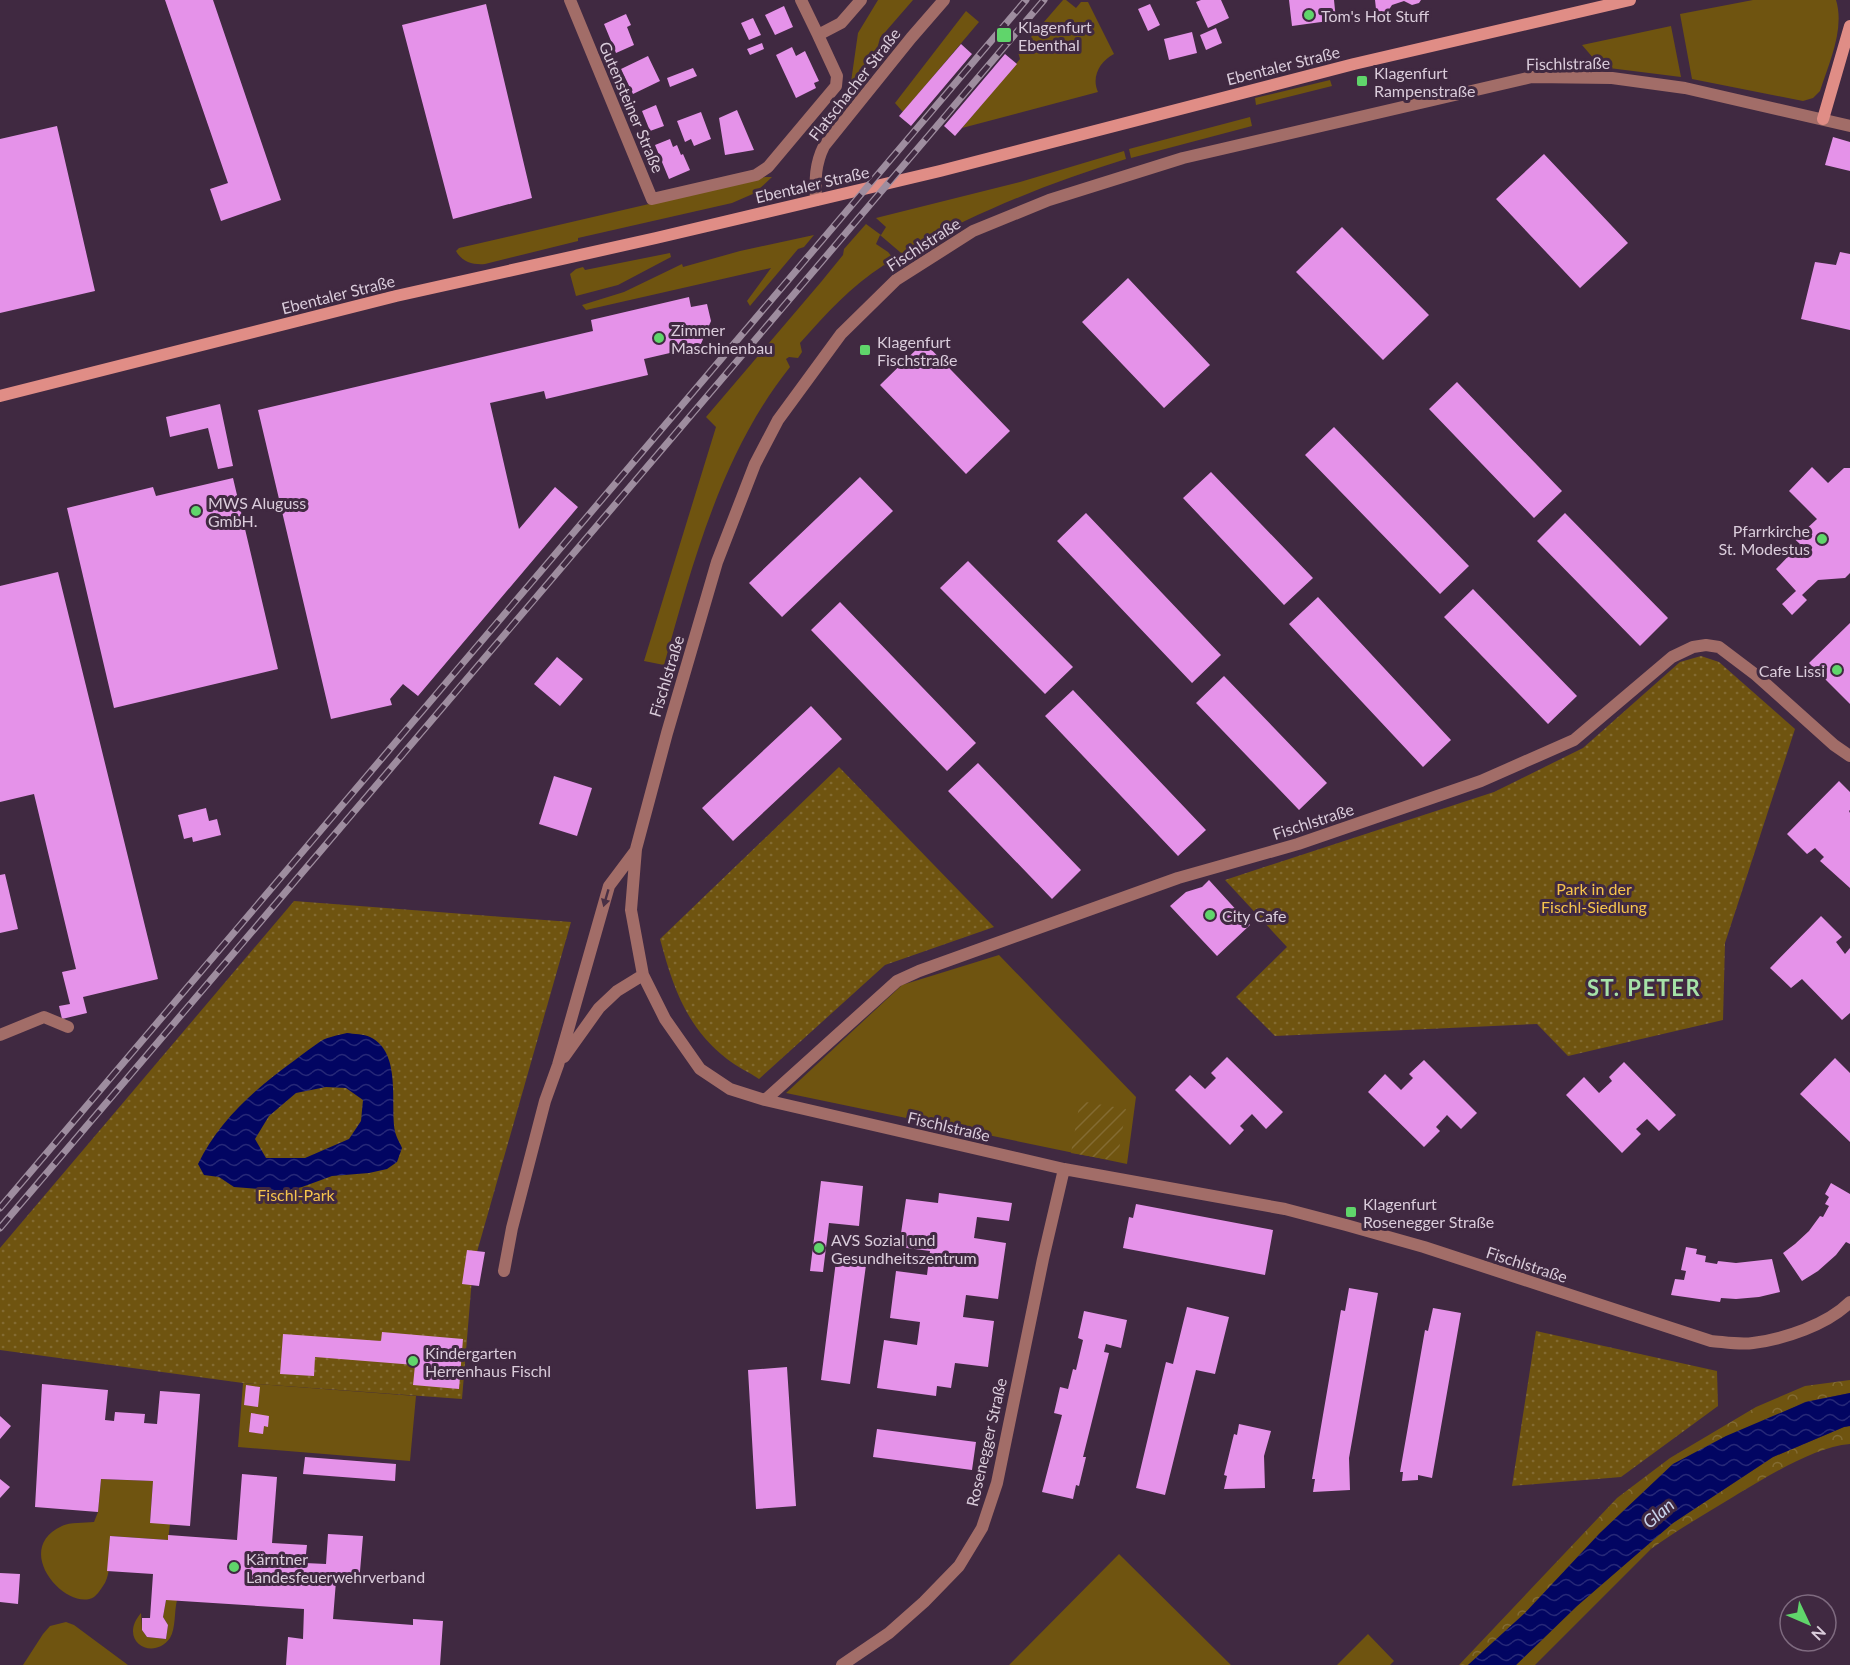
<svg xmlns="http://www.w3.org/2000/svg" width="1850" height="1665" viewBox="0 0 1850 1665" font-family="Lato,sans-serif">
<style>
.grass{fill:#6f5410}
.forest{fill:url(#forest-crowns)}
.park{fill:url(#park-dots)}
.garden{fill:url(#garden-furrows)}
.water{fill:url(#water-waves);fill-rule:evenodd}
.building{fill:#e592e9}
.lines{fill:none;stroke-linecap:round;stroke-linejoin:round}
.minor{stroke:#a26d68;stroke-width:12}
.tertiary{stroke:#a26d68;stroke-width:12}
.secondary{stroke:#e08d86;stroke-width:12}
.rail-casing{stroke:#9e8d9f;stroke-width:7}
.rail{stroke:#402941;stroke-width:4.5;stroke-dasharray:14;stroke-linecap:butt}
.oneway{fill:#4a3045}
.poi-dot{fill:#60d56b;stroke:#402941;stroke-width:2}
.labels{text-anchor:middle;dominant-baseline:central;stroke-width:6;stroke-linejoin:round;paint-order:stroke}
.poi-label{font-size:16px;fill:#daccdb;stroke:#402941;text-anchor:start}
.street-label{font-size:16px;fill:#daccdb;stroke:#402941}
.park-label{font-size:16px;fill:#f6c44d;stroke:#402941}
.water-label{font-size:18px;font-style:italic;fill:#c7d2eb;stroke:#402941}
.district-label{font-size:22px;font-weight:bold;letter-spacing:1.5px;fill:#a6e2a8;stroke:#402941}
</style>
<defs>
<pattern id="forest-crowns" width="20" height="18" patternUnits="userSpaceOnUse" patternTransform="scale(1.5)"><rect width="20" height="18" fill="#6f5410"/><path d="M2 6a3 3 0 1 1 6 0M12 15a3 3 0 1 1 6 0" fill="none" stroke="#836b32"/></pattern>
<pattern id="park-dots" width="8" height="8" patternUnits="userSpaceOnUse" patternTransform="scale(1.5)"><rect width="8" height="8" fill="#6f5410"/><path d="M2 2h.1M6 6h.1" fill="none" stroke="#836b32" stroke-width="1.8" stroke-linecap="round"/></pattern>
<pattern id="garden-furrows" width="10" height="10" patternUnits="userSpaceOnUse" patternTransform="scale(1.5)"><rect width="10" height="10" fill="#6f5410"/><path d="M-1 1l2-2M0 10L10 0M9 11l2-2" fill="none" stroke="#836b32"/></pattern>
<pattern id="water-waves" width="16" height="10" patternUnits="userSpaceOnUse" patternTransform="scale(1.5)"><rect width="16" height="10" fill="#020562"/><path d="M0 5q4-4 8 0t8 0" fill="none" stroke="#262878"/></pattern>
</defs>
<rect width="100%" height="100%" fill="#402941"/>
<path class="grass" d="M878,0H913L880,38L876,53L851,82L858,33Z
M1063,0H1066L1076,8L1081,2H1088L1114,54C1100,61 1091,77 1098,92L962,128L1020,59L1018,52Z
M1753,0H1836C1845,29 1829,63 1820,91L1813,98L1803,101L1692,79L1680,14Z
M966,11L979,22L903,112L895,103Z
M1671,26L1681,77L1601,67L1582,45Z
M1330,80L1332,86L1256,105L1255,98Z
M1250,117L1252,126L1131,158L1129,149Z
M1124,151L1126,159C1052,182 981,210 913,248L914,253L907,258L880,235L876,244L888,252L898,264L891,269L884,265C851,286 826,314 800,343L802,352L798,358L789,357L786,359L790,367C722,452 693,562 664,665L644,661L716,427L706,417L821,282L843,255L844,249L866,224L881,235L886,227L876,218L1020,182Z
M765,177H772L755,193L732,203L578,238V241L485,264C473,265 462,262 456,251L459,248Z
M814,235L804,247L798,249L750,306L747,301L771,268L586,310L582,305L624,292L682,264L683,267L740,251Z
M670,253L671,257L618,285L576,296L570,274L576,269L583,267L585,270Z
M999,955L1136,1097L1127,1164L786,1093L902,985Z
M243,1383L416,1396L410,1461L238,1447Z
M101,1479L153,1481L150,1522L170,1524L168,1540L110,1536C109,1551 112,1574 103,1586C101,1589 97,1595 94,1597C68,1613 10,1550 62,1526C70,1522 84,1523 94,1522L98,1512Z
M1648,1544L1651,1549L1535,1665H1516L1577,1606Z
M1119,1554L1231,1665H1009Z
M166,1600H177C174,1612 176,1628 170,1638C153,1662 117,1641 141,1613L142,1630L147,1637L166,1639L168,1625L163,1617Z
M66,1622L74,1625L128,1665H23L43,1634L50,1626Z
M1368,1634L1394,1661L1390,1665H1337Z"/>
<path class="forest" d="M1850,1380V1393L1805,1402L1673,1464L1600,1533L1525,1613L1468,1665H1459L1617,1498L1670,1458L1756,1407L1805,1386Z
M1850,1426V1444C1813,1447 1765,1478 1733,1497C1705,1514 1677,1530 1651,1549L1648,1544L1673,1523L1773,1457L1844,1427Z"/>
<path class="park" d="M1701,656L1719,662L1795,729L1725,943L1723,1020L1568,1056L1537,1024L1275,1036L1236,997L1287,947L1225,880L1494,792L1583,748L1680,662Z
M839,767L994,927L885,965L759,1079C749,1072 737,1067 727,1059C686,1027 673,987 660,939Z
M294,901L571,922L473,1266L462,1399L243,1383L0,1350V1248Z
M1536,1331L1717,1371L1718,1406L1621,1477L1512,1486Z"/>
<path class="garden" d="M1080,1101L1126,1109L1117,1161L1071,1153Z"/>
<path class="water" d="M347,1033C354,1034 364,1034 370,1037C402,1052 390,1104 395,1131C396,1137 400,1143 402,1148L397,1162L387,1169L369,1173L332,1176L302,1187L285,1191L234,1187L219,1177L204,1175L198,1164C219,1120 256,1088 295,1060C303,1054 312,1047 321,1041C328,1037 339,1035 347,1033ZM326,1087L346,1088L363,1100L361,1121L349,1139L305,1158H266L255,1139L269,1116L296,1093Z
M1850,1393V1426L1844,1427L1773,1457L1673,1523L1577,1606L1516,1665H1468L1525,1613L1600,1533L1673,1464L1726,1436L1806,1402Z"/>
<path class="building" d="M165,0H213L281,200L221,221L210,189L228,183Z
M1201,0H1221L1229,18L1208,28L1196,2Z
M1289,0H1334L1336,20L1292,26Z
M1375,0H1421L1419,3L1412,5L1404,1L1392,5L1388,11L1382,13L1376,9Z
M486,4L532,198L453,219L402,25Z
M1150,4L1160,25L1148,31L1138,9Z
M784,6L793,27L775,35L765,15Z
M626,14L631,25L627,27L634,45L616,53L604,24Z
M753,18L761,35L749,40L741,23Z
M1216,28L1222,43L1206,50L1200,35Z
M1192,32L1197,53L1169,60L1164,39Z
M762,43L764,49L750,55L747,49Z
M961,44L972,54L911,126L899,116Z
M792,47L796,56L805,51L819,81L814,83L816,88L796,98L776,55Z
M1005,54L1017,64L955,136L944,126Z
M648,56L660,81L633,94L621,69Z
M693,68L697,76L670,87L667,78Z
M656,105L664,126L650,131L642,111Z
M737,110L754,150L725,155L719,118Z
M701,112L711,139L694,146L691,139L685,142L677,121Z
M57,126L95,291L0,313V139Z
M1833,137L1850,142V171L1825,165Z
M670,139L673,147L677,145L681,155L683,154L690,170L669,179L655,145Z
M1544,154L1628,243L1580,288L1496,199Z
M1342,227L1429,315L1383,360L1296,272Z
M1840,252L1850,254V330L1801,319L1815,262L1836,265Z
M1128,278L1210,365L1164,408L1082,322Z
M689,297L691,307L707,304L711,321L700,346L644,359L648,375L546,399L544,391L490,403L519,529L555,487L578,507L418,696L403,684L390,699L392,705L331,719L258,410L593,331L591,320Z
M924,342L1010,431L966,474L880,385Z
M1457,382L1562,491L1534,518L1429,409Z
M220,404L233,466L218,469L208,428L170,437L166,417Z
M1334,427L1469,566L1440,594L1305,455Z
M1812,467L1828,483L1844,468H1850V573L1845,578L1818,580L1802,595L1807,600L1792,615L1782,604L1796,591L1776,569L1800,544L1789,534L1797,525L1803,532L1817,519L1789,491Z
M1211,472L1313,578L1284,605L1183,498Z
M860,477L893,511L782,617L749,583Z
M233,478L278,669L114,708L67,508L153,487L156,496Z
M1086,513L1221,655L1192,683L1057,541Z
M1565,513L1668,618L1640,646L1537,541Z
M968,561L1073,667L1045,694L940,588Z
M58,572L158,979L83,997L87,1013L62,1019L59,1006L70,1004L62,972L76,969L34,794L0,802V586Z
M1473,589L1577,696L1548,724L1444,617Z
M1318,597L1451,740L1423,767L1289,624Z
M840,602L976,743L947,771L811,630Z
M1850,623V704L1809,663Z
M557,657L583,679L560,706L534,684Z
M1224,676L1327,783L1299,810L1196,703Z
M1073,690L1206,830L1178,856L1045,716Z
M811,706L842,739L733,841L702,808Z
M978,763L1081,870L1052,899L948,791Z
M554,776L592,788L577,836L539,824Z
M1839,781L1850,792V810L1849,811L1850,813V888L1820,861L1824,857L1815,848L1807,854L1787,834Z
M206,808L209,821L217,819L221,835L193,842L192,837L184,839L178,815Z
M5,874L18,929L0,933V875Z
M1209,880L1250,925L1217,956L1170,906L1186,892L1202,887Z
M1821,916L1842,937L1836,942L1845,954L1850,948V1013L1842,1020L1802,979L1791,988L1770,968Z
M1227,1057L1283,1112L1266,1129L1252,1114L1240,1126L1244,1130L1230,1145L1175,1090L1190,1075L1205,1089L1216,1078L1211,1073Z
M1835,1058L1850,1073V1142L1800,1094Z
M1424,1060L1477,1113L1461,1129L1447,1115L1436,1127L1440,1131L1424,1147L1368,1092L1385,1074L1401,1090L1413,1078L1409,1074Z
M1624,1062L1676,1115L1659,1131L1647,1119L1636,1129L1641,1134L1622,1153L1566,1095L1584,1077L1599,1093L1612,1081L1609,1077Z
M821,1181L863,1186L859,1226L829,1223L823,1272L810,1271Z
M1831,1183L1850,1194V1244L1846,1242L1836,1255L1818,1271L1802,1281L1783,1253L1795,1244L1809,1231L1820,1216L1823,1217L1829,1206L1825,1204L1829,1197L1825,1194Z
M939,1193L1012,1203L1009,1221L977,1217L974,1238L1006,1243L998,1299L966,1295L963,1317L994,1321L988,1367L955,1363L951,1388L937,1386L936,1396L877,1388L884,1340L917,1345L920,1322L890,1318L896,1271L927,1275L930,1251L899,1247L906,1199L938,1203Z
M1136,1204L1273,1230L1265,1275L1123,1248L1129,1217L1133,1218Z
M1686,1247L1697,1249L1696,1254L1706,1256L1705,1262L1717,1264L1718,1261L1736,1263L1772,1259L1780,1292L1759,1297L1736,1299L1721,1298L1720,1302L1671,1295L1675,1279L1684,1280L1686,1271L1681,1270Z
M467,1250L485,1252L479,1286L462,1284Z
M836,1261L866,1265L850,1384L821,1380Z
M1349,1288L1378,1293L1349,1458L1350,1490L1313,1492L1315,1479H1312L1341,1310L1345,1311Z
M1187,1307L1229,1317L1215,1374L1196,1370L1165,1495L1136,1488L1166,1362L1173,1364Z
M1433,1308L1461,1313L1432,1478L1418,1475V1480L1402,1481L1403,1472H1400L1425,1330L1428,1331Z
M1084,1311L1127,1320L1121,1348L1106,1344L1104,1352L1109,1353L1083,1457H1086L1079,1486L1076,1485L1073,1499L1042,1492L1062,1415L1054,1413L1060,1387L1068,1389L1073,1369L1076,1370L1083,1340L1078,1338Z
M382,1332L463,1339L459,1389L413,1385L415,1365L315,1357L314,1376L280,1374L283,1334L381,1341Z
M787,1367L796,1506L756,1509L748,1370Z
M42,1384L108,1390L105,1420L114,1421L115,1412L145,1414L144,1423L157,1424L160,1391L200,1394L190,1526L150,1523L153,1481L101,1479L98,1512L35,1507Z
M246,1385L260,1387L258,1407L244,1405Z
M251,1413L269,1416L268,1427L264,1426L263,1434L249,1432Z
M0,1416L11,1426L0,1439Z
M1239,1424L1271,1431L1264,1456L1265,1488L1224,1489L1227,1476L1224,1475L1234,1434L1237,1435Z
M877,1429L976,1442L972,1470L873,1457Z
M305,1457L396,1464L395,1481L303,1474Z
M242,1474L277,1477L272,1543L307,1545L305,1563L326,1564L328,1534L363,1536L359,1583L336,1581L333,1619L413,1625V1619L443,1621L440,1665H286L288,1637L303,1639L304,1609L166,1600L163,1617L168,1625L166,1639L147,1637L142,1630V1618H150L153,1574L107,1571L110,1536L168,1540V1535L237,1540Z
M0,1479L10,1487L0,1498Z
M0,1573L20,1574L18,1604L0,1602Z"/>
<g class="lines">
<path class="minor" d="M570,0L652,199L756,175L768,167L836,86L837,76L818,35
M801,0L818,35L841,23L861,0
M1850,126L1685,88L1612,78L1532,77L1183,158L1049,200L973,231L896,280L841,334L778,420L755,464L717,562L667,733L636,849L631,910L643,975L665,1019L700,1069L730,1089L765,1100L1064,1169L1285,1209L1346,1225L1424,1247L1711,1341C1724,1342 1740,1345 1753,1343C1784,1339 1827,1325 1850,1302
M0,1035L44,1017L68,1027
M564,1057L599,1008L617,991L643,975
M765,1100L897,981L919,971L1178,878L1298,844L1481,781L1574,740L1672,657L1693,647L1706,645L1719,647L1756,675L1834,745L1850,756
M504,1271L512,1228L545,1101L558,1065L609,886L636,850
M842,1665L889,1633L924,1602L959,1566L982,1528L997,1483L1043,1259L1064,1169"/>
<path class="tertiary" d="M816,200C815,180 815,164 824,146L911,38L944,0"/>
<path class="secondary" d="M1823,119L1850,26
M0,396L396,296L656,238L940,171L1354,64L1630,0"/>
<defs>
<path id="rail" d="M0,1208L1026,0
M0,1228L1044,0"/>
</defs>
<use href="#rail" class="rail-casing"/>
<use href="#rail" class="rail"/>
</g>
<defs><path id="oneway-solid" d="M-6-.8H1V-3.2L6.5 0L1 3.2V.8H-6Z" transform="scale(1.5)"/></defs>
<use class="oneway" href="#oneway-solid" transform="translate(606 898) rotate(106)"/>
<g class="poi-dot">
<circle cx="1309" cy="15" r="6"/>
<rect x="996" y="27" width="16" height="16" rx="3"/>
<rect x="1356" y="75" width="12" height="12" rx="3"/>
<circle cx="659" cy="338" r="6"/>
<rect x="859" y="344" width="12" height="12" rx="3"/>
<circle cx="196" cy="511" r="6"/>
<circle cx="1822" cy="539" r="6"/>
<circle cx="1837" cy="670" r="6"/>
<circle cx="1210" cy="915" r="6"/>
<rect x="1345" y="1206" width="12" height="12" rx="3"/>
<circle cx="819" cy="1248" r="6"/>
<circle cx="413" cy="1361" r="6"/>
<circle cx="234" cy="1567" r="6"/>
</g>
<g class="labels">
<g class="poi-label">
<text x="1321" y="15">Tom's Hot Stuff</text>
<text x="1018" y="26">Klagenfurt<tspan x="1018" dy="18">Ebenthal</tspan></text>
<text x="1374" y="72">Klagenfurt<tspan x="1374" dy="18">Rampenstraße</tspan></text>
<text x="671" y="329">Zimmer<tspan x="671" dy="18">Maschinenbau</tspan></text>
<text x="877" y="341">Klagenfurt<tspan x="877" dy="18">Fischstraße</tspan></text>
<text x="208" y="502">MWS Aluguss<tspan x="208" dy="18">GmbH.</tspan></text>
<text x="1810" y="530" text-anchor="end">Pfarrkirche<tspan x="1810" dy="18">St. Modestus</tspan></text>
<text x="1825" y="670" text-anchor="end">Cafe Lissi</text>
<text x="1222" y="915">City Cafe</text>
<text x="1363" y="1203">Klagenfurt<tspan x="1363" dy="18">Rosenegger Straße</tspan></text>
<text x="831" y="1239">AVS Sozial und<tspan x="831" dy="18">Gesundheitszentrum</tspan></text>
<text x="425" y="1352">Kindergarten<tspan x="425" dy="18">Herrenhaus Fischl</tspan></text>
<text x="246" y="1558">Kärntner<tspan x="246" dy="18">Landesfeuerwehrverband</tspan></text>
</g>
<g class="street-label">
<text transform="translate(1568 63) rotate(-1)">Fischlstraße</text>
<text transform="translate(1283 65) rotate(-14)">Ebentaler Straße</text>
<text transform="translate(854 84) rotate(-52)">Flatschacher Straße</text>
<text transform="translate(632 107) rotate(67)">Gutensteiner Straße</text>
<text transform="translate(812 184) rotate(-13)">Ebentaler Straße</text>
<text transform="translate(923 244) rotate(-33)">Fischlstraße</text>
<text transform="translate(338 294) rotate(-14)">Ebentaler Straße</text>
<text transform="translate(666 676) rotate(-73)">Fischlstraße</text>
<text transform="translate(1313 821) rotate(-18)">Fischlstraße</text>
<text transform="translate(949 1126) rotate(13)">Fischlstraße</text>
<text transform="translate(1527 1264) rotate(18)">Fischlstraße</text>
<text transform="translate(986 1442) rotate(-77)">Rosenegger Straße</text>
</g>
<g class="park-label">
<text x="1594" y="888">Park in der<tspan x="1594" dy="18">Fischl-Siedlung</tspan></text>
<text x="296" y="1194">Fischl-Park</text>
</g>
<g class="water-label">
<text transform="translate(1658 1513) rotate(-40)">Glan</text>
</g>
<g class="district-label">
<text x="1644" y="987">ST. PETER</text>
</g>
</g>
<g transform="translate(1808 1623) rotate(134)"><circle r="28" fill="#402941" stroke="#7e6a7f" stroke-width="1.5"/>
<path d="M0-4.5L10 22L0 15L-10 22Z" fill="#60d56b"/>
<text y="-9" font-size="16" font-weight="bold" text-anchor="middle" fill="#daccdb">N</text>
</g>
</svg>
